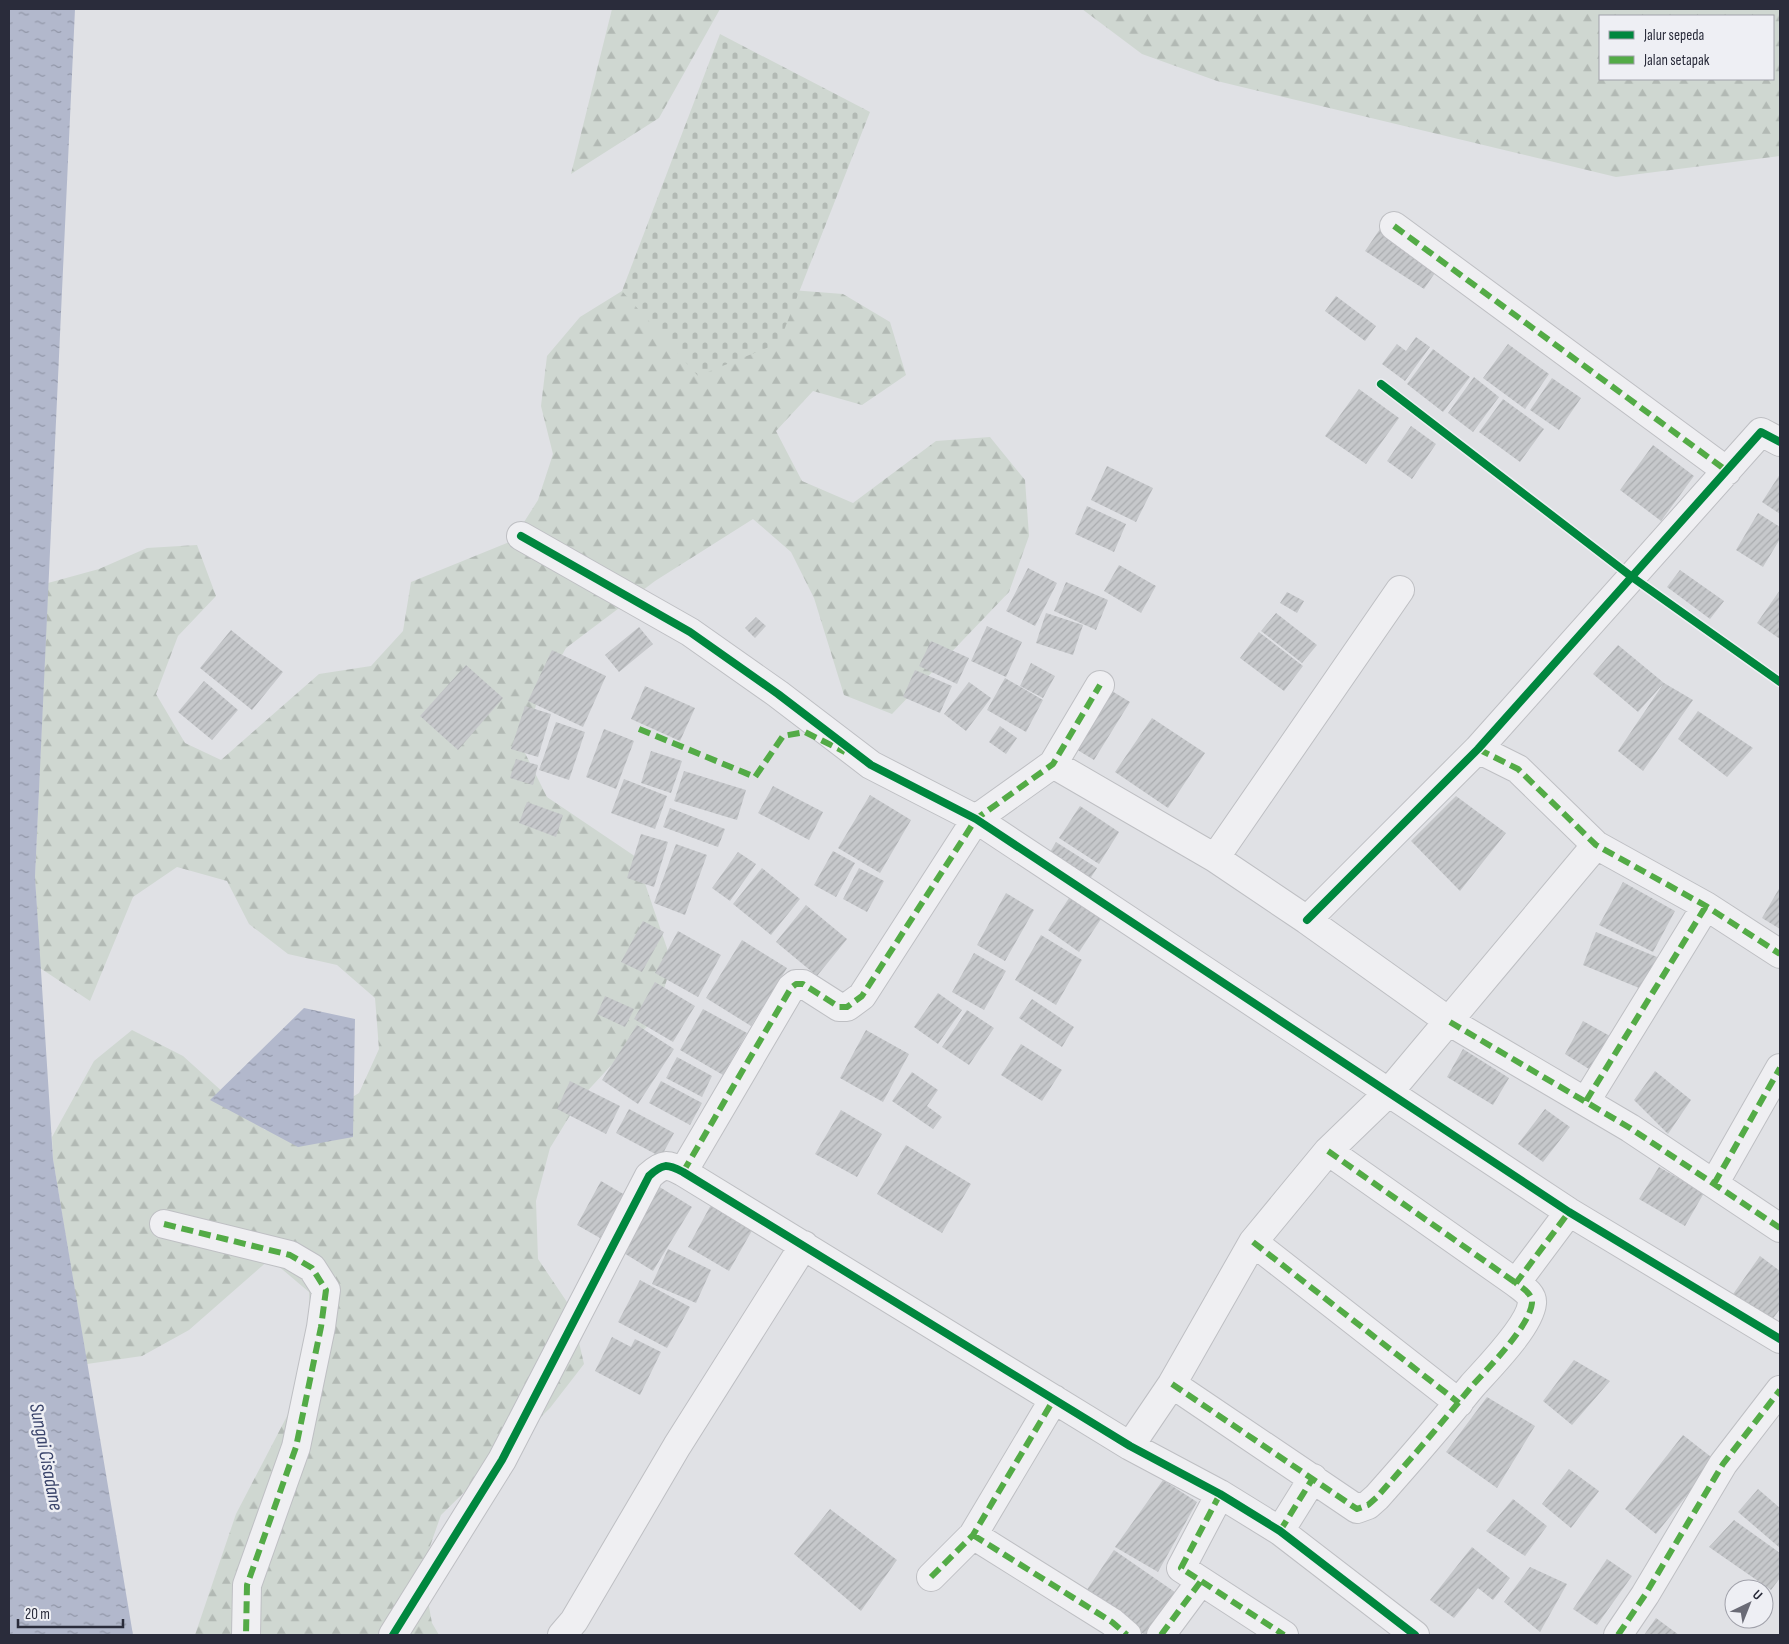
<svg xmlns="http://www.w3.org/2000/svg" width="1789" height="1644" viewBox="0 0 1789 1644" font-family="'Sofia Sans Condensed',sans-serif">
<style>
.forest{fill:url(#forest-firs);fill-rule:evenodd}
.cemetery{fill:url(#cemetery-stones)}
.water{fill:url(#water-ripples)}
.building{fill:url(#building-hatch)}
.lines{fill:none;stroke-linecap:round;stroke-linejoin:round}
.minor-casing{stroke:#bebfc3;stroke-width:30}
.minor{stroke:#efeff2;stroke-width:28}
.quiet{stroke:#53ab46;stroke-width:6;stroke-dasharray:12 6;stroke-linecap:butt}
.cycleway-casing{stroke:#eeeff4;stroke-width:11}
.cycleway{stroke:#00873e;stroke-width:8}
.labels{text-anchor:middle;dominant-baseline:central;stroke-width:5;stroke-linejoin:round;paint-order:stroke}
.water-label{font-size:20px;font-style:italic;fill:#39436a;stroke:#eeeff4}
</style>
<defs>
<pattern id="forest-firs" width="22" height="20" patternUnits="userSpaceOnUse" patternTransform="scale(1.25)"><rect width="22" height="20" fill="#cfd7d1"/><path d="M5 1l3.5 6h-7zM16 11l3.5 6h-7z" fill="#b2b9b4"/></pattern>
<pattern id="cemetery-stones" width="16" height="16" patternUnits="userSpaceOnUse" patternTransform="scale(1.25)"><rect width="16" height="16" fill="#cfd7d1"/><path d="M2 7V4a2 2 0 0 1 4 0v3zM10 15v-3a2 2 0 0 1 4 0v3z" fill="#b2b9b4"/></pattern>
<pattern id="water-ripples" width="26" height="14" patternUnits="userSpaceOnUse" patternTransform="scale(1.25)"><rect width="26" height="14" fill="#b2b8cc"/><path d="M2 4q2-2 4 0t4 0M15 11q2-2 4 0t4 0" fill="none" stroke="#9196a7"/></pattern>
<pattern id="building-hatch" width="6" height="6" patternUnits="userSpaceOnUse" patternTransform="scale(1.25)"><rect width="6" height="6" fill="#c6c8cb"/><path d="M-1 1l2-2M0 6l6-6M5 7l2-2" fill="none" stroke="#aaacaf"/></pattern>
</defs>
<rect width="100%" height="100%" fill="#e0e1e5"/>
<path class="forest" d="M612,9H720L659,118L571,174Z
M1082,9H1780V156L1616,177L1217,81L1142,54ZM1600,16H1773V79H1600Z
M686,267L791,290L843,294L890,322L906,375L862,405L813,391L776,431L802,481L853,503L936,441L990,437L1025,480L1029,536L1009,592L892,714L844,695L814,598L791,552L753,519L655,581L566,648L539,695L523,749L547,797L636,857L672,963L655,1018L580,1099L550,1148L536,1201L538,1259L571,1308L584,1364L550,1408L441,1515L422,1569L432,1623L439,1635H195L236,1514L298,1395L311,1341L309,1292L270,1259L189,1330L142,1356L87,1364L53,1159L52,1137L94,1061L132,1030L183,1056L265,1130L317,1119L359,1093L379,1049L375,998L337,965L288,954L249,924L227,881L177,867L133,897L90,1001L40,968L35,877L48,583L99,569L147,548L197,545L216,596L178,636L156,694L185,743L221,760L319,674L371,666L403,631L411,582L512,541L538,500L553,454L541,406L547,356L580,317L622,291Z"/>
<path class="cemetery" d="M720,34L870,112L779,343L698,376L622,291Z"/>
<path class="water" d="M9,9H75L35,877L53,1159L133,1635H9Z
M304,1008L355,1019L353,1137L298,1147L210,1100Z"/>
<path class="building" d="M1380,229L1439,267L1424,289L1365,251Z
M1336,296L1376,326L1365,341L1325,311Z
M1416,337L1430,347L1405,381L1382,364L1397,344L1406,351Z
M1508,344L1549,374L1525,409L1483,378Z
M1433,349L1470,377L1443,412L1407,384Z
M1474,377L1499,397L1473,432L1448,413Z
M1552,378L1581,398L1559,430L1530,410Z
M1359,389L1399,418L1366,464L1325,436Z
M1503,399L1544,429L1520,462L1479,432Z
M1411,426L1436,444L1412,479L1387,461Z
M1653,445L1694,476L1661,521L1620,490Z
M1107,466L1153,488L1136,522L1091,500Z
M1780,474V514L1762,502Z
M1087,506L1126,524L1114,552L1075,534Z
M1758,513L1780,527V539L1763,567L1736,550Z
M1119,565L1156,586L1141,613L1104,591Z
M1028,568L1057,583L1035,626L1006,611Z
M1680,570L1724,601L1710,619L1667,587Z
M1066,582L1108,600L1096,630L1054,611Z
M1780,590V639L1757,623Z
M1287,592L1304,601L1297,613L1280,603Z
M1046,613L1083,625L1073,655L1036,643Z
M1276,613L1317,645L1302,663L1261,631Z
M756,617L766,626L755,638L745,628Z
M987,626L1022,642L1006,677L971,661Z
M639,627L653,644L619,672L605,655Z
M231,630L283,672L252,710L200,668Z
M1259,632L1303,666L1284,691L1240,658Z
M931,641L969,658L957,684L919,666Z
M1618,645L1664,683L1638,712L1593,674Z
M552,650L606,676L583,727L528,701Z
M1031,663L1055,676L1043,698L1020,686Z
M466,665L503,698L458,750L420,716Z
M915,670L952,686L940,713L903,697Z
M1005,678L1043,700L1026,732L987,710Z
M204,681L238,710L212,740L178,712Z
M969,682L991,698L966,731L944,714Z
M1664,683L1693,700L1643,771L1618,751Z
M1102,685L1130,702L1094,760L1066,743Z
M645,686L695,708L680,741L631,719Z
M525,706L551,714L538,757L511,749Z
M1698,711L1753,748L1727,777L1678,739Z
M1152,718L1205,753L1168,808L1115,772Z
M556,722L585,732L569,780L539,770Z
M1000,726L1017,738L1006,754L989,742Z
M604,729L634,741L616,789L586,777Z
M651,751L682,761L671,793L641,783Z
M516,759L538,765L533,785L510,778Z
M684,771L746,790L737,820L674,801Z
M624,779L667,796L655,829L611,813Z
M773,786L823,812L809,840L758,813Z
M870,795L911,820L880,873L838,848Z
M1456,796L1506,833L1460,891L1411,841Z
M527,802L563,815L556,837L519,823Z
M1080,806L1119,832L1099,864L1059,838Z
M670,808L725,829L718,847L663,827Z
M641,834L668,842L654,887L627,878Z
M1056,842L1097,868L1086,885L1046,859Z
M676,844L707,855L685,915L654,903Z
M833,851L855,863L836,897L814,885Z
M738,852L756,864L730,901L712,888Z
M762,868L800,899L771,935L733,904Z
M859,868L884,881L867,912L843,899Z
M1623,882L1675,911L1653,952L1599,925Z
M1780,887V929L1762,918Z
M1006,893L1034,910L1005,961L977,945Z
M1071,895L1103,916L1079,952L1048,930Z
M806,905L847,939L817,976L776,942Z
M643,921L664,932L642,972L621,962Z
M678,931L721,955L698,997L655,973Z
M1596,932L1657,957L1644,990L1583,965Z
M1041,935L1082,960L1056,1005L1015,980Z
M742,940L787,968L751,1026L706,998Z
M974,953L1006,971L984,1010L952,992Z
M655,982L695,1006L673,1042L634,1019Z
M938,993L962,1010L938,1044L914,1027Z
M605,996L634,1009L625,1027L597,1014Z
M1032,999L1074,1027L1062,1047L1019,1018Z
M703,1009L747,1033L723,1075L680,1050Z
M967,1010L994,1028L969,1065L942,1047Z
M1583,1021L1617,1040L1597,1074L1565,1054Z
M637,1025L674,1049L638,1104L602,1080Z
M866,1030L909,1054L883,1102L840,1078Z
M1021,1044L1062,1070L1042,1101L1001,1075Z
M1463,1049L1509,1078L1493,1105L1447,1077Z
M677,1057L712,1076L702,1097L666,1078Z
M1655,1071L1691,1100L1668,1134L1634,1100Z
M912,1072L938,1090L927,1106L942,1117L933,1129L892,1101Z
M570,1081L620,1106L606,1134L557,1109Z
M661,1081L702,1103L690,1125L649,1103Z
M629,1109L674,1133L661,1157L616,1133Z
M1545,1109L1570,1127L1543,1162L1518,1144Z
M841,1110L882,1134L857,1177L815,1154Z
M906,1145L971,1184L942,1233L877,1194Z
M1659,1167L1704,1193L1685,1226L1639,1199Z
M601,1181L625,1195L600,1238L577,1225Z
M658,1186L692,1207L653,1271L619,1250Z
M712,1203L754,1227L729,1271L688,1247Z
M668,1249L711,1270L696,1303L652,1284Z
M1760,1256L1780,1271V1309L1769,1324L1731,1297Z
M640,1280L690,1307L667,1348L618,1322Z
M612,1337L631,1347L635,1339L661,1352L640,1395L595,1371Z
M1574,1360L1610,1381L1572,1425L1543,1401Z
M1487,1397L1535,1426L1497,1488L1446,1452Z
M1683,1435L1715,1460L1656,1534L1625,1509Z
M1569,1469L1599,1491L1571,1528L1542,1504Z
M1163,1480L1197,1502L1158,1572L1115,1547Z
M1758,1489L1780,1508V1548L1738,1512Z
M1513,1499L1547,1526L1525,1556L1486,1531Z
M830,1509L897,1560L861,1611L794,1554Z
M1734,1520L1780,1553V1578L1771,1590L1709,1547Z
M1472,1547L1510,1578L1493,1600L1478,1588L1454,1618L1430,1600Z
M1114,1550L1182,1597L1156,1635H1145L1084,1594Z
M1607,1559L1632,1576L1597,1625L1573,1609Z
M1530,1567L1567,1584L1540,1632L1504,1602Z
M1656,1618L1679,1635H1644Z"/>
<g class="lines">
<defs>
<path id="minor" d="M1394,226L1727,471
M521,536L690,632L778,694L871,765L976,819L1569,1212L1780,1339
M1478,749L1518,769L1596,845L1706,906L1780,954
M1053,764L1215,858L1307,920L1450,1022L1630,1128L1780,1228
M1215,858L1400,590
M1307,920L1478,749L1761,432L1780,442
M1586,1101L1706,906
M1328,1151L1516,1283
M683,1172L791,988L796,984H803L839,1007H847L862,996L976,819L1053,764L1100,685
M1714,1184L1780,1068
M164,1224L290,1255L312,1268L326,1290L321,1327L296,1447L247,1585L246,1635
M1253,1242L1459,1403
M1172,1384L1357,1509L1368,1505L1377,1497C1409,1461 1441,1424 1472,1386C1488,1368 1530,1326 1532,1303C1533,1294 1522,1288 1516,1283L1569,1212
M1130,1446L1172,1384L1253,1242L1328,1151L1389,1092L1596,845
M1220,1494L1181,1568L1284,1635
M1280,1531L1313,1478
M973,1535L1112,1622L1127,1635
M931,1577L973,1535L1054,1399
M393,1635L502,1460L649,1176C663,1163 667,1164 683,1172L1130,1446L1220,1494L1280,1531L1415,1635
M562,1635L574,1621L677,1446L804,1245
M1161,1635L1201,1581
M1618,1635L1645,1595L1723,1464L1780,1390"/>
</defs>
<use href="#minor" class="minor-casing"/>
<use href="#minor" class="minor"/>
<path class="quiet" d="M1394,226L1727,471
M639,729L755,777L783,736L805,732L845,752
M1478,749L1518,769L1596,845L1706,906L1780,954
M1450,1022L1630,1128L1780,1228
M1586,1101L1706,906
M1328,1151L1516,1283
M683,1172L791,988L796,984H803L839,1007H847L862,996L976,819L1053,764L1100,685
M1714,1184L1780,1068
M164,1224L290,1255L312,1268L326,1290L321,1327L296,1447L247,1585L246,1635
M1253,1242L1459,1403
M1172,1384L1357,1509L1368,1505L1377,1497C1409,1461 1441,1424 1472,1386C1488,1368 1530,1326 1532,1303C1533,1294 1522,1288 1516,1283L1569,1212
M1220,1494L1181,1568L1284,1635
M1280,1531L1313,1478
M973,1535L1112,1622L1127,1635
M931,1577L973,1535L1054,1399
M1161,1635L1201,1581
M1618,1635L1645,1595L1723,1464L1780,1390"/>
<defs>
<path id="cycleway" d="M1381,384L1632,577L1780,682
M521,536L690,632L778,694L871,765L976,819L1569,1212L1780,1339
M1307,920L1478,749L1761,432L1780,442
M393,1635L502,1460L649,1176C663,1163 667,1164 683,1172L1130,1446L1220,1494L1280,1531L1415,1635"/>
</defs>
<use href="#cycleway" class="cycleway-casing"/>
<use href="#cycleway" class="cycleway"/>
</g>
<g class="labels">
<g class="water-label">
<text transform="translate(46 1457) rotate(79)">Sungai Cisadane</text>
</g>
</g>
<rect width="1789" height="1644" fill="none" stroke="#2a2c3b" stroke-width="20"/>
<rect x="1599" y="15" width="175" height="65" fill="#eeeff4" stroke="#a0a1aa"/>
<rect x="1609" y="31" width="25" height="8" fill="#00873e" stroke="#a0a1aa"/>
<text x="1644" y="40" font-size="15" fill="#2a2c3b">Jalur sepeda</text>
<rect x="1609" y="56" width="25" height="8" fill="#53ab46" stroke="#a0a1aa"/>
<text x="1644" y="65" font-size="15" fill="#2a2c3b">Jalan setapak</text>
<g transform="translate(1749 1604) rotate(43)"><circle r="24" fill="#eeeff4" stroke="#a0a1aa"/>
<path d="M0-4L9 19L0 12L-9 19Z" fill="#6a6b76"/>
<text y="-8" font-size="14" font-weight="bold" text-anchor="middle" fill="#2a2c3b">U</text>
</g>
<path d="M18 1619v8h105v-8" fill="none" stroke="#2a2c3b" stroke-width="2.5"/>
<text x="25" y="1619" font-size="15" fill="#2a2c3b" stroke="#eeeff4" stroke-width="4" paint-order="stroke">20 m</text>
</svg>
